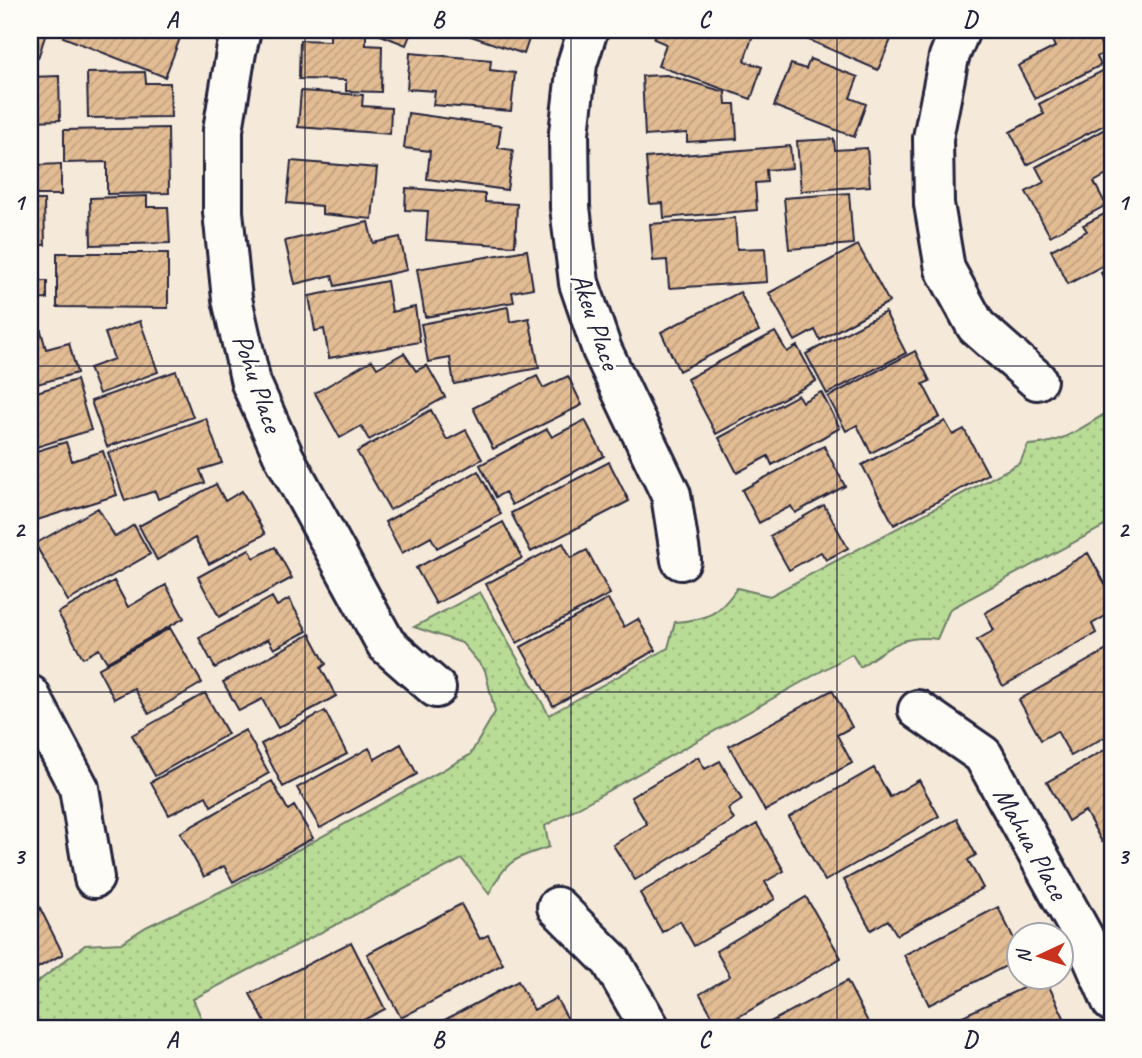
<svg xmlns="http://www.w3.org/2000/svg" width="1142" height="1058" viewBox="0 0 1142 1058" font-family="Caveat,sans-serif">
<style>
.grass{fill:url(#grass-dots);stroke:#6d7e68;stroke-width:2}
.building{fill:url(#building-hatch);stroke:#22223b;stroke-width:2}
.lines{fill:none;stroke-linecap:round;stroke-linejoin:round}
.street-casing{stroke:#22223b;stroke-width:44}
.street{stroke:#fdfcf7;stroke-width:38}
.grid{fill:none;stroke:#22223b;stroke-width:2;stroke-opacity:0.55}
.labels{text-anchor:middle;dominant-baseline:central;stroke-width:6;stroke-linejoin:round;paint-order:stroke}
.street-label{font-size:28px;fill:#22223b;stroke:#fdfcf7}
.neatline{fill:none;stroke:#22223b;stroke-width:2.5}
.grid-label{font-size:23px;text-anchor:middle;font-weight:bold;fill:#22223b}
</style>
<defs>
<pattern id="grass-dots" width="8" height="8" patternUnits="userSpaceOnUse" patternTransform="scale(1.75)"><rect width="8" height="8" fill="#b8db95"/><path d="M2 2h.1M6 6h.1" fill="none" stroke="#9ebc81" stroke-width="1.8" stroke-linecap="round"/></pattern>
<pattern id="building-hatch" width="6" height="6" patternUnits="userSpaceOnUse" patternTransform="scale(1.75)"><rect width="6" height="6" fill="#e2bc93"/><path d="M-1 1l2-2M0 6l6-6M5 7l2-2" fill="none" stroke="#c2a180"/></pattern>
</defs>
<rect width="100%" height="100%" fill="#f5e9d9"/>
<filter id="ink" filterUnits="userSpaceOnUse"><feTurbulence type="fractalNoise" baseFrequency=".0143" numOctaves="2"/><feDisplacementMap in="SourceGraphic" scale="14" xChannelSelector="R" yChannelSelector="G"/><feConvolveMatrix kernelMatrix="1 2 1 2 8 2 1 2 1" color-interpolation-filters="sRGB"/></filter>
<g filter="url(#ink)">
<path class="grass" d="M1112,410V522L950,609L937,639C902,634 888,648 860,667L852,654L545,826L549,847C514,859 507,859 489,894L462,859L193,999L203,1022L187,1028H30V988L85,945L121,943L146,927L234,885L470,755L495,712L485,670L462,643L414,627L480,592L549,715L668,648L675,622C708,620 719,614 737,588L770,596L1020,463L1028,445C1064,444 1081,427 1112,410Z"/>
<path class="building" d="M30,30H47L38,58L30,56Z
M66,30H174L182,33L165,77L63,37Z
M330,30H350L366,35V45L382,46L381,92L346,91V80L299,79L300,40L330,41Z
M368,30H412L406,45Z
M453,30H532L524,54Z
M657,30H747L754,32L744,61L762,67L751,99L658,66L666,44L654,39Z
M786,30H895L878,70Z
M1066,30H1094L1105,52L1097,57L1101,65L1035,99L1018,66L1055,47L1051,38Z
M410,53L491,60L490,70L515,73L511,111L433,105L435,91L407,89Z
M810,59L858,77L850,98L866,104L854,137L774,106L791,64L806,69Z
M1104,70L1112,87V121L1027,165L1010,132L1044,114L1039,104Z
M145,72L146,83H170L171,117L88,118L87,73Z
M667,75L725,92L726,104H735L737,139L687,142V133L645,136L642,76Z
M59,76L60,120L30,121V77Z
M301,91L363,95L362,106L391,108L390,134L298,127Z
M408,113L501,126L498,148L513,150L507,190L427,179L430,151L404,148Z
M1112,125V172L1094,182L1106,205L1050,236L1026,192L1044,182L1036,167Z
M30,128H38V165L61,164V195H30Z
M168,128L169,193L107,194V162L64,163V130Z
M834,139L835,150L867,148L870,186L801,191L797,141Z
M790,146L792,168L766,170L767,182L755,183L757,210L664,218L663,203L650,204L646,158Z
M291,161L377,168L372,219L322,214V206L287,203Z
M406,188L485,194V202L517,204L515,246L426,240L428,211L405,210Z
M849,193L853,244L789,249L784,198Z
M147,196V207H168L170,243L91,245L90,198Z
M30,200H44L45,245H30Z
M1112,210V261L1068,284L1051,250L1087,231L1083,225Z
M735,218L737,249L765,248L767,282L669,288L667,260L653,261L650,224Z
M368,222L373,243L400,237L407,270L335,286L332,275L295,284L285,241Z
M858,245L889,302L820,340L815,330L795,341L769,293Z
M527,250L533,288L512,292L514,302L425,317L417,269Z
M57,253H168V308L57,307Z
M1112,267V294L1101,273Z
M30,281H47V299L30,300Z
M387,281L392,312L415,307L420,342L329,358L324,329L315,331L309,296Z
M740,292L759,331L679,371L661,332Z
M508,307L510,322L529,318L539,368L454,384L450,358L428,362L421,324Z
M885,312L906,353L827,394L806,354Z
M38,320L46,349L69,343L77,373L30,386V322Z
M140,321L158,372L99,394L89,368L114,359L105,333Z
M775,332L787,352L797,346L816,381L716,434L687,379Z
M915,351L930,381L923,384L940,417L871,453L857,425L846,431L828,397Z
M404,353L416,371L427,365L445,397L369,440L361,426L340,438L315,393L372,360L377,368Z
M176,371L193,417L107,447L91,401Z
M537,376L543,388L568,376L582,405L493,449L473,408Z
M76,380L91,430L30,449V394Z
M821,392L840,428L772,465L768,456L737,473L719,438L798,395L802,402Z
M431,410L447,440L466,430L482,459L390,510L357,452Z
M206,418L222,463L200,470L205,483L158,499L155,491L125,501L108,453Z
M585,420L604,456L512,505L505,492L496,497L480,465L547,429L552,437Z
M945,421L953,435L964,429L988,474L894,525L862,465Z
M66,442L72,461L103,451L117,495L34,521L30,508V453Z
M824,446L845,486L795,513L791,506L759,523L742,490Z
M609,462L629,501L531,552L511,513Z
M478,471L501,514L437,548L431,537L402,553L385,522Z
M216,484L225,501L242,491L265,534L209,564L195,538L157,560L139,526Z
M824,505L848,548L826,560L821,552L789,570L770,536Z
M98,508L115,537L134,525L150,554L68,601L35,544Z
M503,522L522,558L436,604L416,568Z
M563,543L571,558L587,550L610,594L517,643L486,584Z
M275,547L292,578L219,617L198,577L249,549L254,558Z
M1088,553L1112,596V612L1092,624L1096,633L1003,686L977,640L994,630L985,613Z
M114,581L128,607L166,585L184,618L107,662L99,649L83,658L58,613Z
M272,597L277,606L289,599L307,631L274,649L268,639L215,668L199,638Z
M608,599L624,627L638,619L656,650L553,706L521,647Z
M170,628L202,683L149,714L134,688L114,699L98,669Z
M310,634L326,664L321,668L336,696L278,728L262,699L239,711L223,682Z
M1112,647V733L1071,756L1057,731L1041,740L1019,700Z
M832,690L852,727L837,735L852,763L765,811L729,746Z
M205,693L228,734L155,776L132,735Z
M325,711L347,754L283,787L261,744Z
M245,730L269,773L211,806L206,796L169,815L151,782Z
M401,744L417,774L320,828L297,788L369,748L375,759Z
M1112,746V836L1102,842L1085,811L1068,821L1047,782Z
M698,757L705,769L720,761L742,800L728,809L734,820L635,880L613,845L647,824L631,797Z
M874,768L890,797L919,780L939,816L825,881L789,817Z
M272,781L288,810L294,806L313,838L233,882L224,866L204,877L180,833Z
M957,819L976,855L968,860L983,888L897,935L888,920L871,930L844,880Z
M757,824L784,871L765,882L775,899L694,946L680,921L662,932L640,893Z
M32,892L63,954L30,972V893Z
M806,897L841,958L719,1028L700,994L730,976L716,951Z
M461,904L480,939L488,935L503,964L401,1018L367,954Z
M998,907L1020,951V959L929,1005L904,955Z
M351,942L385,1009L348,1028H294L292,1025L285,1028H268L250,994Z
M1045,978L1069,1028H937L1044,978Z
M518,981L534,1010L556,998L573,1028H439L437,1024Z
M847,981L871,1028H759Z"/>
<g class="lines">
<defs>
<path id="street" d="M241,30L236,52L223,130V212L232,299L251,383L284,457L386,644L436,688
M588,30L577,64L569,133L570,207L579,283L602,350L671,495L681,560
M960,30L949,57L933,138L934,204L945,269L976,326L1037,380
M30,695L79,788L94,878
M918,710L983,755L1083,936L1112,1002
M557,907L611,961L650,1028"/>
</defs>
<use href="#street" class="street-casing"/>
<use href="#street" class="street"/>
</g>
</g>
<path class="grid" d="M305,30V1028M571,30V1028M837,30V1028M30,366H1112M30,692H1112"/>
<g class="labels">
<g class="street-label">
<text transform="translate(596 321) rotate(71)">Akeu Place</text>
<text transform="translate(258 383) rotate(71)">Pohu Place</text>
<text transform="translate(1031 843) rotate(61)">Mahua Place</text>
</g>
</g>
<rect width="1142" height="1058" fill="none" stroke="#fdfcf7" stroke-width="77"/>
<g transform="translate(1040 956) rotate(266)"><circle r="33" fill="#fdfcf7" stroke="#a5a5ac" stroke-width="2"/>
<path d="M0-5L12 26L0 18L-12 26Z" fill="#c8321e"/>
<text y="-10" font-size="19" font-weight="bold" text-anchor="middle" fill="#22223b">N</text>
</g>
<rect x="38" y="38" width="1066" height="982" class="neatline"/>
<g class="grid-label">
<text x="172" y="27">A</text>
<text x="438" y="27">B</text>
<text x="704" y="27">C</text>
<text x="970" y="27">D</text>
<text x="19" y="210">1</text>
<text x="1123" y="210">1</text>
<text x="19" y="537">2</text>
<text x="1123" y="537">2</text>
<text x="19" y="864">3</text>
<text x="1123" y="864">3</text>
<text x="172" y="1047">A</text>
<text x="438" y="1047">B</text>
<text x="704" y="1047">C</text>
<text x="970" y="1047">D</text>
</g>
</svg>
